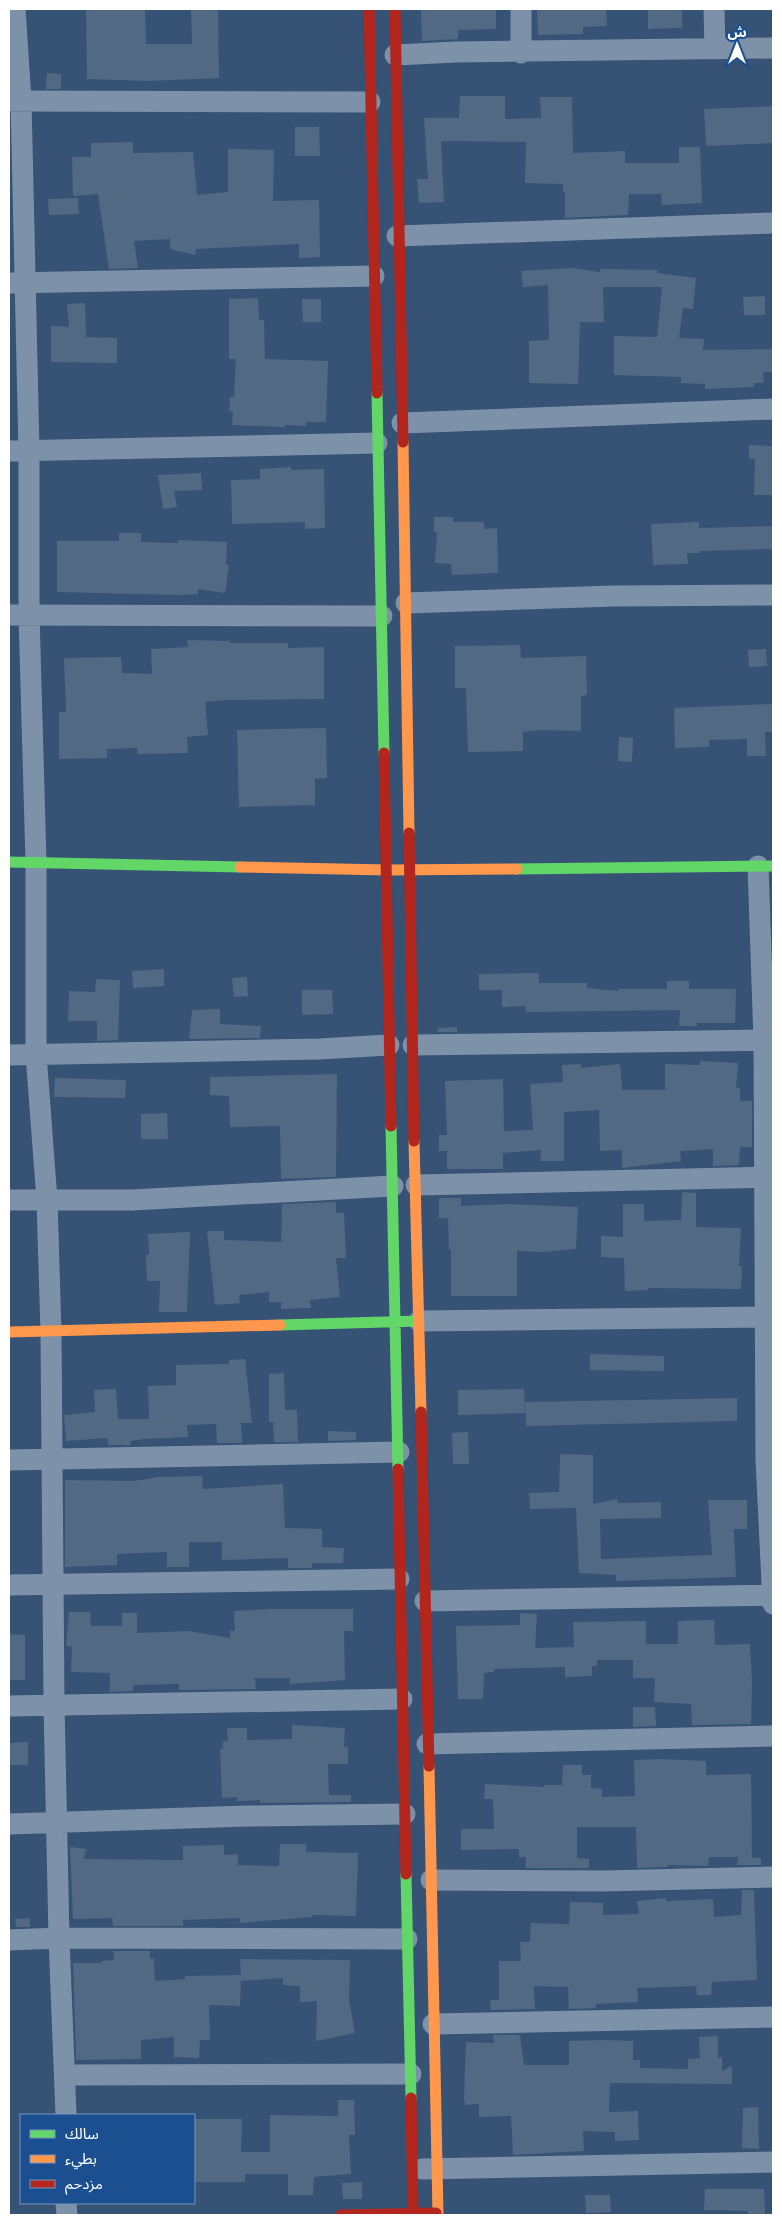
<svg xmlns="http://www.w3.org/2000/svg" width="782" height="2224" viewBox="0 0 782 2224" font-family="'PT Sans','Noto Sans Arabic',sans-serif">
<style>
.building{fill:#526984}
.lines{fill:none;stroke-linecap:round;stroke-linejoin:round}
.street{stroke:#7d92a8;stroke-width:21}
.fast{stroke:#63d668;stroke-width:11}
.slow{stroke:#ff974d;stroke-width:11}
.jam{stroke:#b3261e;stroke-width:11}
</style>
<rect width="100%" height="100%" fill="#365274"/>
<path class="building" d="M86,9H145L146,44H192L191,9H218L219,78L147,81L87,79Z
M421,9H496V29L458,30V39L422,41Z
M537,9H606L607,26L583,27V34L538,35Z
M648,9H682V28L648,29Z
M47,73L61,74V89H46Z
M460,96H505V119L541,118L540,97H572L573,153L625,151V163H679V147H700L702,203L662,205L661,194H629L628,215L565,218V192H563V184L525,183L526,142L441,141L444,202L419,203L417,179H428L424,118H459Z
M773,106V143L706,146L704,109Z
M295,127H319L320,156H295Z
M133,142V153L193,152L197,195L228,192V149L274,150L273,201L319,200L320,257L299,258V244L196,249L195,255L170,249V239L134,241L138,268L109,269L98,194L73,196L72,157H91V143Z
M78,198L79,214L49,215L48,199Z
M572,268L600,272V269L657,270V273L696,278L693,309L683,308L679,338L704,339L703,350L773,349V372H763L764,383H754V387L705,389V384L681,383V377L614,375V336L657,337L662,287H603L604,322H580L578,384L529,383V341L549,340L548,285L523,287L521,271Z
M765,296V315H744L743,297Z
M258,298L259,320H264L265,359L328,361L326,422H306V426L285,425V427L232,425L233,412L229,411L230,397H234L236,359H229V299Z
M302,299H321V322H303Z
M85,303L86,337L117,338V363L51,362V326L69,327L67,304Z
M749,445L773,446V495H754L755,459H749Z
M291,467V470L324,469L325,528L305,529V522L232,524L231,480L260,479V469Z
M201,473L202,490L174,491L177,507L163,509L158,475Z
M434,517H453V522H484V529L497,528L498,573L452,575L451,564L435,563L437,532H434Z
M699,522V528L773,526V549L700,551V553H687L688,564L653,565L651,524Z
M119,533H141V542L178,543V540L227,542L226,565H229L225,593L198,589V594L180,595L57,592V541H119Z
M187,640L230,641V643H288V648L324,647V699L226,700L205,702L208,735L187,737L188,753L138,754L137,748L107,749V758L59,759V712H66L64,658L121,657L122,673L152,674L151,649L188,647Z
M520,645L521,658L586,656L587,695L581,696V731L540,730L523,732V751L468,752L466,688H455V646Z
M766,649L767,666L749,667L748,650Z
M773,704V732H765L766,756H747V739L709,740V747L675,748L674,708Z
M326,728L327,778L315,779V805L239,807L237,730Z
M619,737L633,738L632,762L618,761Z
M164,969V986L133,988L132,971Z
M539,973V983H587V988L618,991V989H667V981H689V989H736L735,1023H697V1026H679L680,1010L526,1012V1006L502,1007V990H479V974Z
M247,977L248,996L234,997L232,978Z
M96,979L120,980L118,1040L97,1041V1021H68L69,991L95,992Z
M302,990H332L333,1014L302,1015Z
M220,1009V1024L261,1026L260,1038L189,1039L192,1010Z
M457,1027V1032H438V1028Z
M700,1061L738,1063L736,1088H740V1101H752V1147H740L739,1165L713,1166V1149L680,1151L681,1161L622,1168V1150L600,1151L599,1110L564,1112V1161H540L541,1150L503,1153V1169H447V1151H439V1135H447L445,1081L503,1079L504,1131L533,1130L530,1084L563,1082L562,1065L581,1064V1068L620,1064L622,1090H665V1064L700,1065Z
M337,1074L336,1177L281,1179L280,1126L230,1127L229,1096L210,1095V1077Z
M55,1078L126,1080L125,1098L54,1097Z
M167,1113L168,1139H141V1114Z
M682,1192L696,1193V1227L741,1228L739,1266H742L741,1289L648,1288V1290L625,1291L624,1258L601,1257V1236L623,1237V1204H644V1221L681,1220Z
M439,1198H461V1206L508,1204L578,1207L576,1249L543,1252L517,1251V1296H451V1249H449L448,1218H439Z
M336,1202V1213H344L346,1258H336L340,1297L310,1300L311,1308L281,1309V1302H269V1292L239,1295L240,1303L215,1305L207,1231H224V1240L281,1242L282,1204Z
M190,1232L187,1312H159L160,1281H147L146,1255H149L148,1234Z
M590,1354L664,1356V1371L590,1370Z
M245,1359L252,1423H241L242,1443H217L216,1424L187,1425L188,1437L144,1439L130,1441L131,1445H108L107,1438L66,1441L64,1415L95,1412L94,1390L116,1389L118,1419H149L148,1386L176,1385V1365L229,1364V1360Z
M284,1373L285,1410H297L298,1442H274L273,1422H269V1374Z
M524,1389L525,1413L458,1415V1390Z
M737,1398V1421L526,1426L525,1402Z
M328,1431L356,1432V1440L328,1441Z
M468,1432L469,1464H453L452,1433Z
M560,1454L593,1455V1504L617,1499L618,1503L661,1502V1518L600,1519L601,1559L712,1555L708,1500H747V1529H734L736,1577L616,1581V1575L579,1573L576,1508L530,1509L529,1493L559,1492Z
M202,1476L203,1489L283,1484L285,1528L322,1529V1547L344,1548L343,1563H312V1568H288V1558L222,1560V1542H189V1567H167V1552L117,1554V1565L65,1567V1480L134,1481L158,1477Z
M271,1609H353V1631H344L345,1680L290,1684V1678H255L256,1689L179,1690V1684L133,1685V1691L110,1692V1673L71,1672L72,1647L66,1646L69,1612H90L91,1626H122V1613H137V1633L188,1631L230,1638V1631H235L234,1611Z
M520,1613L537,1614L535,1648L574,1647L573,1622L646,1621V1644H678V1621L714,1620L715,1645L750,1644L752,1683L751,1724L692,1725L691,1704L654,1702L655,1678H633V1660H597V1666H592V1676L565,1677V1667L494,1669V1672L484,1673L483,1699H458L456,1626L520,1625Z
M9,1634L25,1635V1680H9Z
M633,1707H655L656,1726L633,1727Z
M292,1725L345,1728L344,1747H348V1764H328L329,1795H351V1802L260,1803V1800L237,1801V1797L222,1798L220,1749H223V1741H228L227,1728H247V1740L292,1739Z
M28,1742V1765H9V1743Z
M662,1759L706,1761V1775L751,1774L752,1858H761V1865H737L738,1857H709L708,1866L668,1865L667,1867L637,1868L636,1827H577V1858L589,1859V1868H526V1857H519V1849L461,1850V1829H494L493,1799H484L485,1784L544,1787V1785H562L563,1765H582V1775H591V1788L602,1789V1797L635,1796L634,1760Z
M280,1844H306V1852L358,1853L356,1916L312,1915V1917L240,1923V1918L183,1920V1926H113L112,1918L73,1919L70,1847L86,1849L84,1859L183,1860V1846L224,1845V1855L238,1854V1865L279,1866Z
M742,1890H754L757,1980L712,1982L711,1995H697L696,1986L637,1988L638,2002L596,2004V2008L569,2009L568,1987L534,1986L535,2009L491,2010L490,2000H499V1961H521L520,1942H530L531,1923L569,1924L570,1902L603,1903V1915L639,1914L637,1901L666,1898V1901L713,1899L714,1917L741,1915Z
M30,1918V1927H16L15,1919Z
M113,1951H150V1959H154L155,1981L185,1979V1976L241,1975L240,1959L350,1960L349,2000L355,2033L316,2041L317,2001L300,2002V1986L283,1985V1978L241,1981V1977L240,2006L209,2005L210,2040H200L199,2058L174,2057V2037L141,2040V2059L76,2060L73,1963H102V1961L114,1960Z
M493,2035H520L524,2065H569V2041L605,2040L633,2041V2060H640V2068L688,2069V2059L700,2058L699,2037L718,2036V2058L722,2057V2071L732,2066V2084L610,2083L609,2112L638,2111L639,2140L615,2141V2132L583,2131L584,2151L513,2155L511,2116L479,2117V2104L465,2105L464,2098L466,2042L494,2043Z
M338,2100H354L355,2135H349L351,2174L314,2177L313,2195H288V2174H245V2182H194V2119H242L241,2152H270V2115L338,2116Z
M758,2107L759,2149L742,2148L743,2108Z
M362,2182V2199H343L342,2183Z
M705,2189H764L765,2215H748V2211L704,2210Z
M585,2195H610L611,2212L586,2213Z"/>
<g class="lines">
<path class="street" d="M15,9L21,100L29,451V614L36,862V1054L47,1200L51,1332L54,1705L59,1938L66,2115
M521,9V53
M714,9L715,49
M395,55L456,52L773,48
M9,101L370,102
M397,236L773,223
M9,283L374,276
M402,423L773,409
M9,451L377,443
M406,603L614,596L773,595
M9,615L382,616
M758,866L764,1040L766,1459L773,1604
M413,1045L773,1040
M9,1055L319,1049L389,1045
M416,1185L773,1177
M9,1200H132L393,1186
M419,1321L773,1317
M9,1460L399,1452
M9,1585L399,1579
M425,1601L773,1595
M9,1706L402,1699
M427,1744L773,1736
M9,1824L247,1816L405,1814
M431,1880L603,1881L773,1877
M9,1940L59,1938L407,1939
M433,2024L773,2017
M65,2075L411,2074
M422,2169L773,2162
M66,2203L67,2215"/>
<path class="fast" d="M377,393L384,753
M9,862L240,867
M517,869L773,866
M391,1126L398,1469
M280,1325L419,1321
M406,1874L411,2098"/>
<path class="slow" d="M403,442L409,833
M240,867L388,870L517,869
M414,1141L421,1412
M9,1332L280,1325
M429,1766L438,2215"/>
<path class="jam" d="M369,9L377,393
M395,9L403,442
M384,753L391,1126
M409,833L414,1141
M421,1412L429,1766
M398,1469L406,1874
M411,2098L413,2215
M341,2215L436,2213"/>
</g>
<rect width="782" height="2224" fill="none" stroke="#ffffff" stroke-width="20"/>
<rect x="20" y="2114" width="175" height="90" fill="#1b4f8f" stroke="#7695bc"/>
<rect x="30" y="2130" width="25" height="8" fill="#63d668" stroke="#7695bc"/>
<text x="65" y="2139" font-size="15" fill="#ffffff">سالك</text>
<rect x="30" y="2155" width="25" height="8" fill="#ff974d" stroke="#7695bc"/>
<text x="65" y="2164" font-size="15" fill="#ffffff">بطيء</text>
<rect x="30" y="2180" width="25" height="8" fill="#b3261e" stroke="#7695bc"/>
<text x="65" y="2189" font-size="15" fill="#ffffff">مزدحم</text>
<g transform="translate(737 45)" stroke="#1b4f8f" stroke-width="4" paint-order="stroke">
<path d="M0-4L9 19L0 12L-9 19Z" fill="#ffffff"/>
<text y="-8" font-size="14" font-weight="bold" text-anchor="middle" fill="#ffffff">ش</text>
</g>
</svg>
